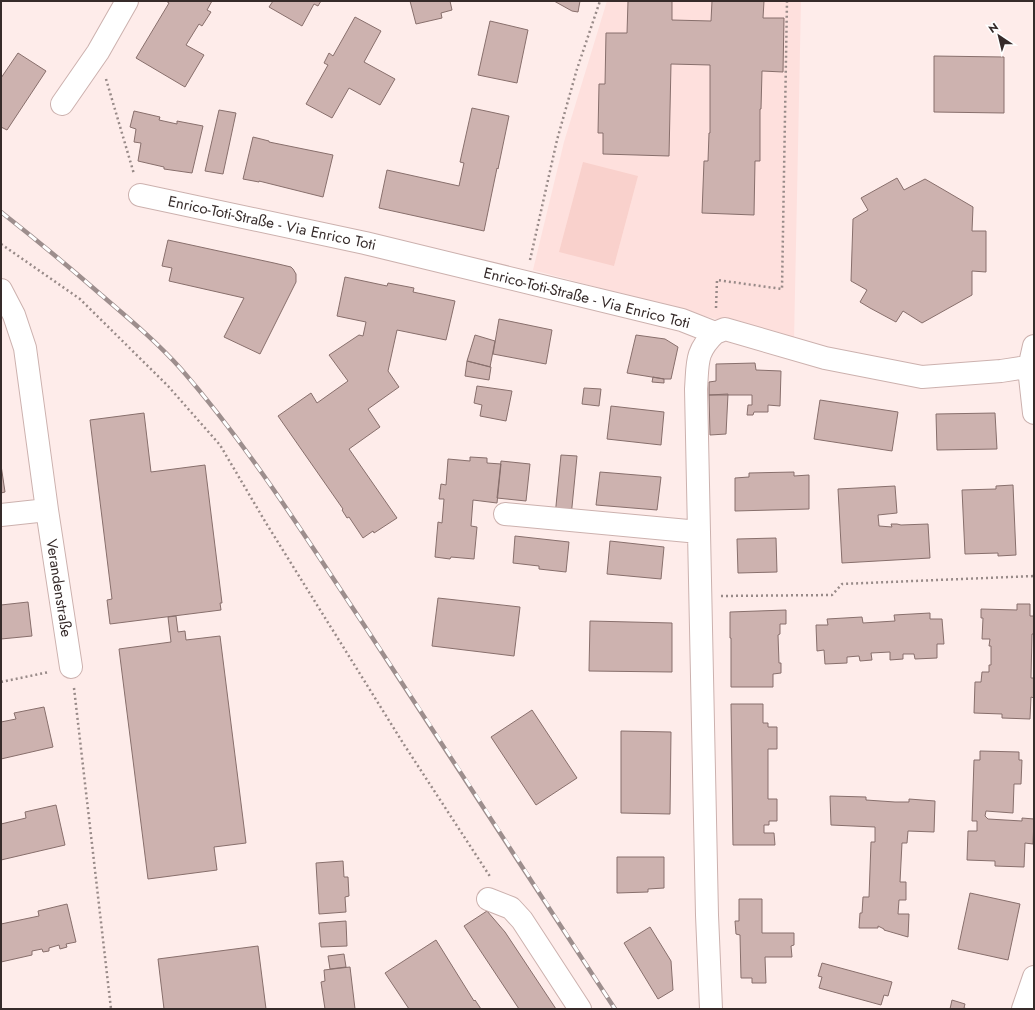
<svg xmlns="http://www.w3.org/2000/svg" width="1035" height="1010" viewBox="0 0 1035 1010" font-family="Jost,sans-serif">
<style>
.built{fill:#fee0dd}
.green{fill:#f9d1cc}
.building{fill:#cdb2af;stroke:#886f6c}
.lines{fill:none;stroke-linecap:round;stroke-linejoin:round}
.street-casing{stroke:#ccb1ae;stroke-width:24}
.path{stroke:#988a88;stroke-width:2.5;stroke-dasharray:2 3;stroke-linecap:butt}
.street{stroke:#fff;stroke-width:22}
.rail-casing{stroke:#9d8e8d;stroke-width:4.5}
.rail{stroke:#fff;stroke-width:3;stroke-dasharray:9;stroke-linecap:butt}
.labels{text-anchor:middle;dominant-baseline:central;stroke-width:3;stroke-linejoin:round;paint-order:stroke}
.street-label{font-size:15px;fill:#362b2a;stroke:#fff}
</style>
<rect width="100%" height="100%" fill="#feecea"/>
<path class="built" d="M607,1H801L794,340L533,270L564,142Z"/>
<path class="green" d="M583,162L638,176L614,266L559,252Z"/>
<path class="building" d="M166,1H212L207,10L211,12L202,26L199,24L186,45L204,55L185,87L136,58L169,3Z
M273,1H321L318,6L314,4L302,26L269,7Z
M410,1H450L452,10L441,13L442,18L416,24Z
M554,1H580L578,12L572,11Z
M628,1H672V20L711,21L712,1H764L763,18H784L783,72L762,71L761,109H760V161H755L754,215L702,213L704,161H708L709,133H710V65L671,64L669,156L603,154V133H598L599,84H605L606,33H627Z
M355,17L381,31L364,62L395,79L380,105L349,88L332,118L306,104L328,65L324,63L329,53L333,56Z
M490,21L528,30L517,83L478,75Z
M18,53L46,71L7,130L1,127V78Z
M934,56L1004,57V113L934,112Z
M472,108L509,116L498,169L497,168L484,231L379,208L387,170L459,186L464,163L460,162Z
M219,110L236,113L223,174L205,171Z
M134,111L160,117L159,120L177,124V121L203,126L192,173L164,169V167L138,161L141,143L134,142L136,129L130,127Z
M253,137L269,141V142L333,155L323,197L259,181V182L243,179Z
M897,178L904,190L925,179L944,190L973,207L972,231H986V272L972,271V295L922,323L903,311L896,322L870,308L860,302L867,290L851,281L853,219L868,210L861,198Z
M168,240L274,263L291,267L293,269L296,274V282L260,354L224,337L244,298L169,281L172,268L162,266Z
M345,277L387,286L388,283L414,288L413,292L455,301L446,340L397,330L388,371L399,387L368,409L380,427L349,449L397,518L374,533L373,531L363,538L349,517L347,518L342,510L343,509L278,416L311,393L317,403L348,381L329,355L359,335L363,336L366,322L337,316Z
M499,319L552,330L546,364L493,354Z
M475,335L495,341L490,367L467,361Z
M636,335L665,339L678,347L671,379H664L627,373Z
M467,361L491,367L489,380L465,376Z
M755,363L756,370L781,371L780,406L768,405V412H754L753,415H747L748,405H752V395H709V382L716,381V364Z
M653,377L664,379V383L652,382Z
M477,386L512,391L506,421L480,416L482,405L474,403Z
M584,388L601,389L599,406L582,404Z
M728,394L726,434L710,435L709,395Z
M820,400L898,412L892,451L814,439Z
M611,406L664,412L661,445L607,439Z
M144,413L151,472L205,465L222,603H220L221,610L110,624L107,600L112,599L90,420Z
M995,413L997,449L937,450L936,414Z
M561,455L577,456L571,517L555,516Z
M470,457L487,458V463L501,464L497,503L473,500L471,526L477,527L474,559L451,557L450,559L435,557L438,522L442,523L444,499H439L441,484L446,485L448,459L470,461Z
M501,461L530,464L526,501L497,498Z
M1,465L5,492L1,493Z
M600,472L661,477L657,510L596,505Z
M794,472V476L809,475V509L735,511V478L749,477V473Z
M1013,485L1016,555L998,556V553L965,554L962,490L996,489V486Z
M895,486L897,513L878,515L879,526L892,527L891,524H897L901,525L928,524L930,558L842,563L838,489Z
M515,536L569,542L566,572L539,569V566L513,563Z
M776,538L777,572L738,573L737,539Z
M610,541L664,547L661,579L607,574Z
M438,598L520,607L514,656L432,646Z
M28,602L32,636L1,639V605Z
M1017,604H1030V616H1034V634H1032L1031,678H1034V698L1031,697L1030,719L1002,718V714L974,713L975,682H981L982,672H989V665H991V646H989L990,639H982L983,618H981V609L1017,610Z
M786,610V624H780V634L778,635L779,663H781V673L773,674V687H731V638H730V612Z
M930,613V619H942L944,644H937V658L915,659L914,654H903V659L890,660V652L871,653L872,660L860,661L859,656L847,657V663L825,664L824,650L817,651L816,625H828L827,619L862,617L863,623L895,621L894,615Z
M176,616L178,632L185,631L186,640L220,636L246,843L214,847L217,870L148,879L119,649L171,642L168,617Z
M590,621L672,623V672L589,671Z
M731,704H763V723H768V727H777V749H768V799H777V821H769V825H764V833H774L775,845H733Z
M44,707L53,747L1,759V722L16,719L14,713Z
M532,710L577,778L536,805L491,737Z
M621,731L671,732L670,814L621,813Z
M980,751L1019,752V760H1022L1021,784H1014L1013,813L986,811L985,816L988,819L1022,821V818L1034,819L1033,844L1025,843L1024,867L995,866V861L967,860L968,831H977V821H972L974,760H980Z
M830,796L866,797V800L895,802H909V799L935,801L934,832L908,831L907,843H902L900,882H906V900H899L898,914H909L908,937L884,930V929L878,926V928H859L860,913H862L863,897H869L871,842H875V827L831,825Z
M56,805L65,845L1,860V824L26,818L25,812Z
M617,857H664V888L648,889V892L617,893Z
M343,861L344,877H348L349,896L345,897L346,912L319,914L316,863Z
M970,893L1020,904L1008,960L958,949Z
M739,899H762V933H794V945L791,946L792,957H765L766,983H752V978H741L740,935L736,934L735,921H739Z
M67,904L76,942L66,944L67,947L60,949L59,945L49,948V951L43,952L42,949L32,951V955L1,962V924L39,916L38,911Z
M487,911L505,932L556,1009H519L464,926Z
M346,921L347,946L321,947L319,923Z
M650,927L671,961L673,990L658,999L624,943Z
M436,940L474,1001L475,1000L481,1009H409L385,973Z
M258,946L266,1009H164L158,959Z
M344,954L346,967L330,969L328,956Z
M822,963L892,982L888,996L884,995L881,1005L819,988L822,977L818,976Z
M350,967L355,1009H325L321,982L325,981L324,970Z
M952,1000L965,1004L964,1008L968,1009H950Z"/>
<g class="lines">
<defs>
<path id="street" d="M62,104L98,52L127,1
M140,195L365,243L682,320L715,333L725,329L825,358L922,377L1001,371L1034,366
M1,290L14,315L25,348L47,510L71,667
M1034,346L1029,368L1034,413
M505,514L699,532
M1,515L47,510
M488,899L511,908L522,920L580,1009
M711,1009L707,915L696,389C698,363 695,352 715,333
M1023,1009L1034,977"/>
</defs>
<use href="#street" class="street-casing"/>
<path class="path" d="M106,79L134,174
M1,244L80,299L168,386L220,445L266,523L403,743L491,878
M530,260L557,140L577,69L600,1
M716,308L717,280L782,289L787,1
M721,596L832,595L842,584L1034,576
M1,682L49,672
M74,688L111,1009"/>
<use href="#street" class="street"/>
<defs>
<path id="rail" d="M1,212C34,238 67,265 99,293C127,317 156,341 181,369C250,448 306,538 364,625C449,753 532,881 615,1009"/>
</defs>
<use href="#rail" class="rail-casing"/>
<use href="#rail" class="rail"/>
</g>
<g class="labels">
<g class="street-label">
<text transform="translate(272 223) rotate(12)">Enrico-Toti-Straße - Via Enrico Toti</text>
<text transform="translate(587 298) rotate(14)">Enrico-Toti-Straße - Via Enrico Toti</text>
<text transform="translate(59 588) rotate(81)">Verandenstraße</text>
</g>
</g>
<rect width="1035" height="1010" fill="none" stroke="#362b2a" stroke-width="4"/>
<g transform="translate(999 36) rotate(325)" stroke="#ffffff" stroke-width="3" paint-order="stroke">
<path d="M0-3L7 15L0 10L-7 15Z" fill="#362b2a"/>
<text y="-6" font-size="11" font-weight="bold" text-anchor="middle" fill="#362b2a">N</text>
</g>
</svg>
